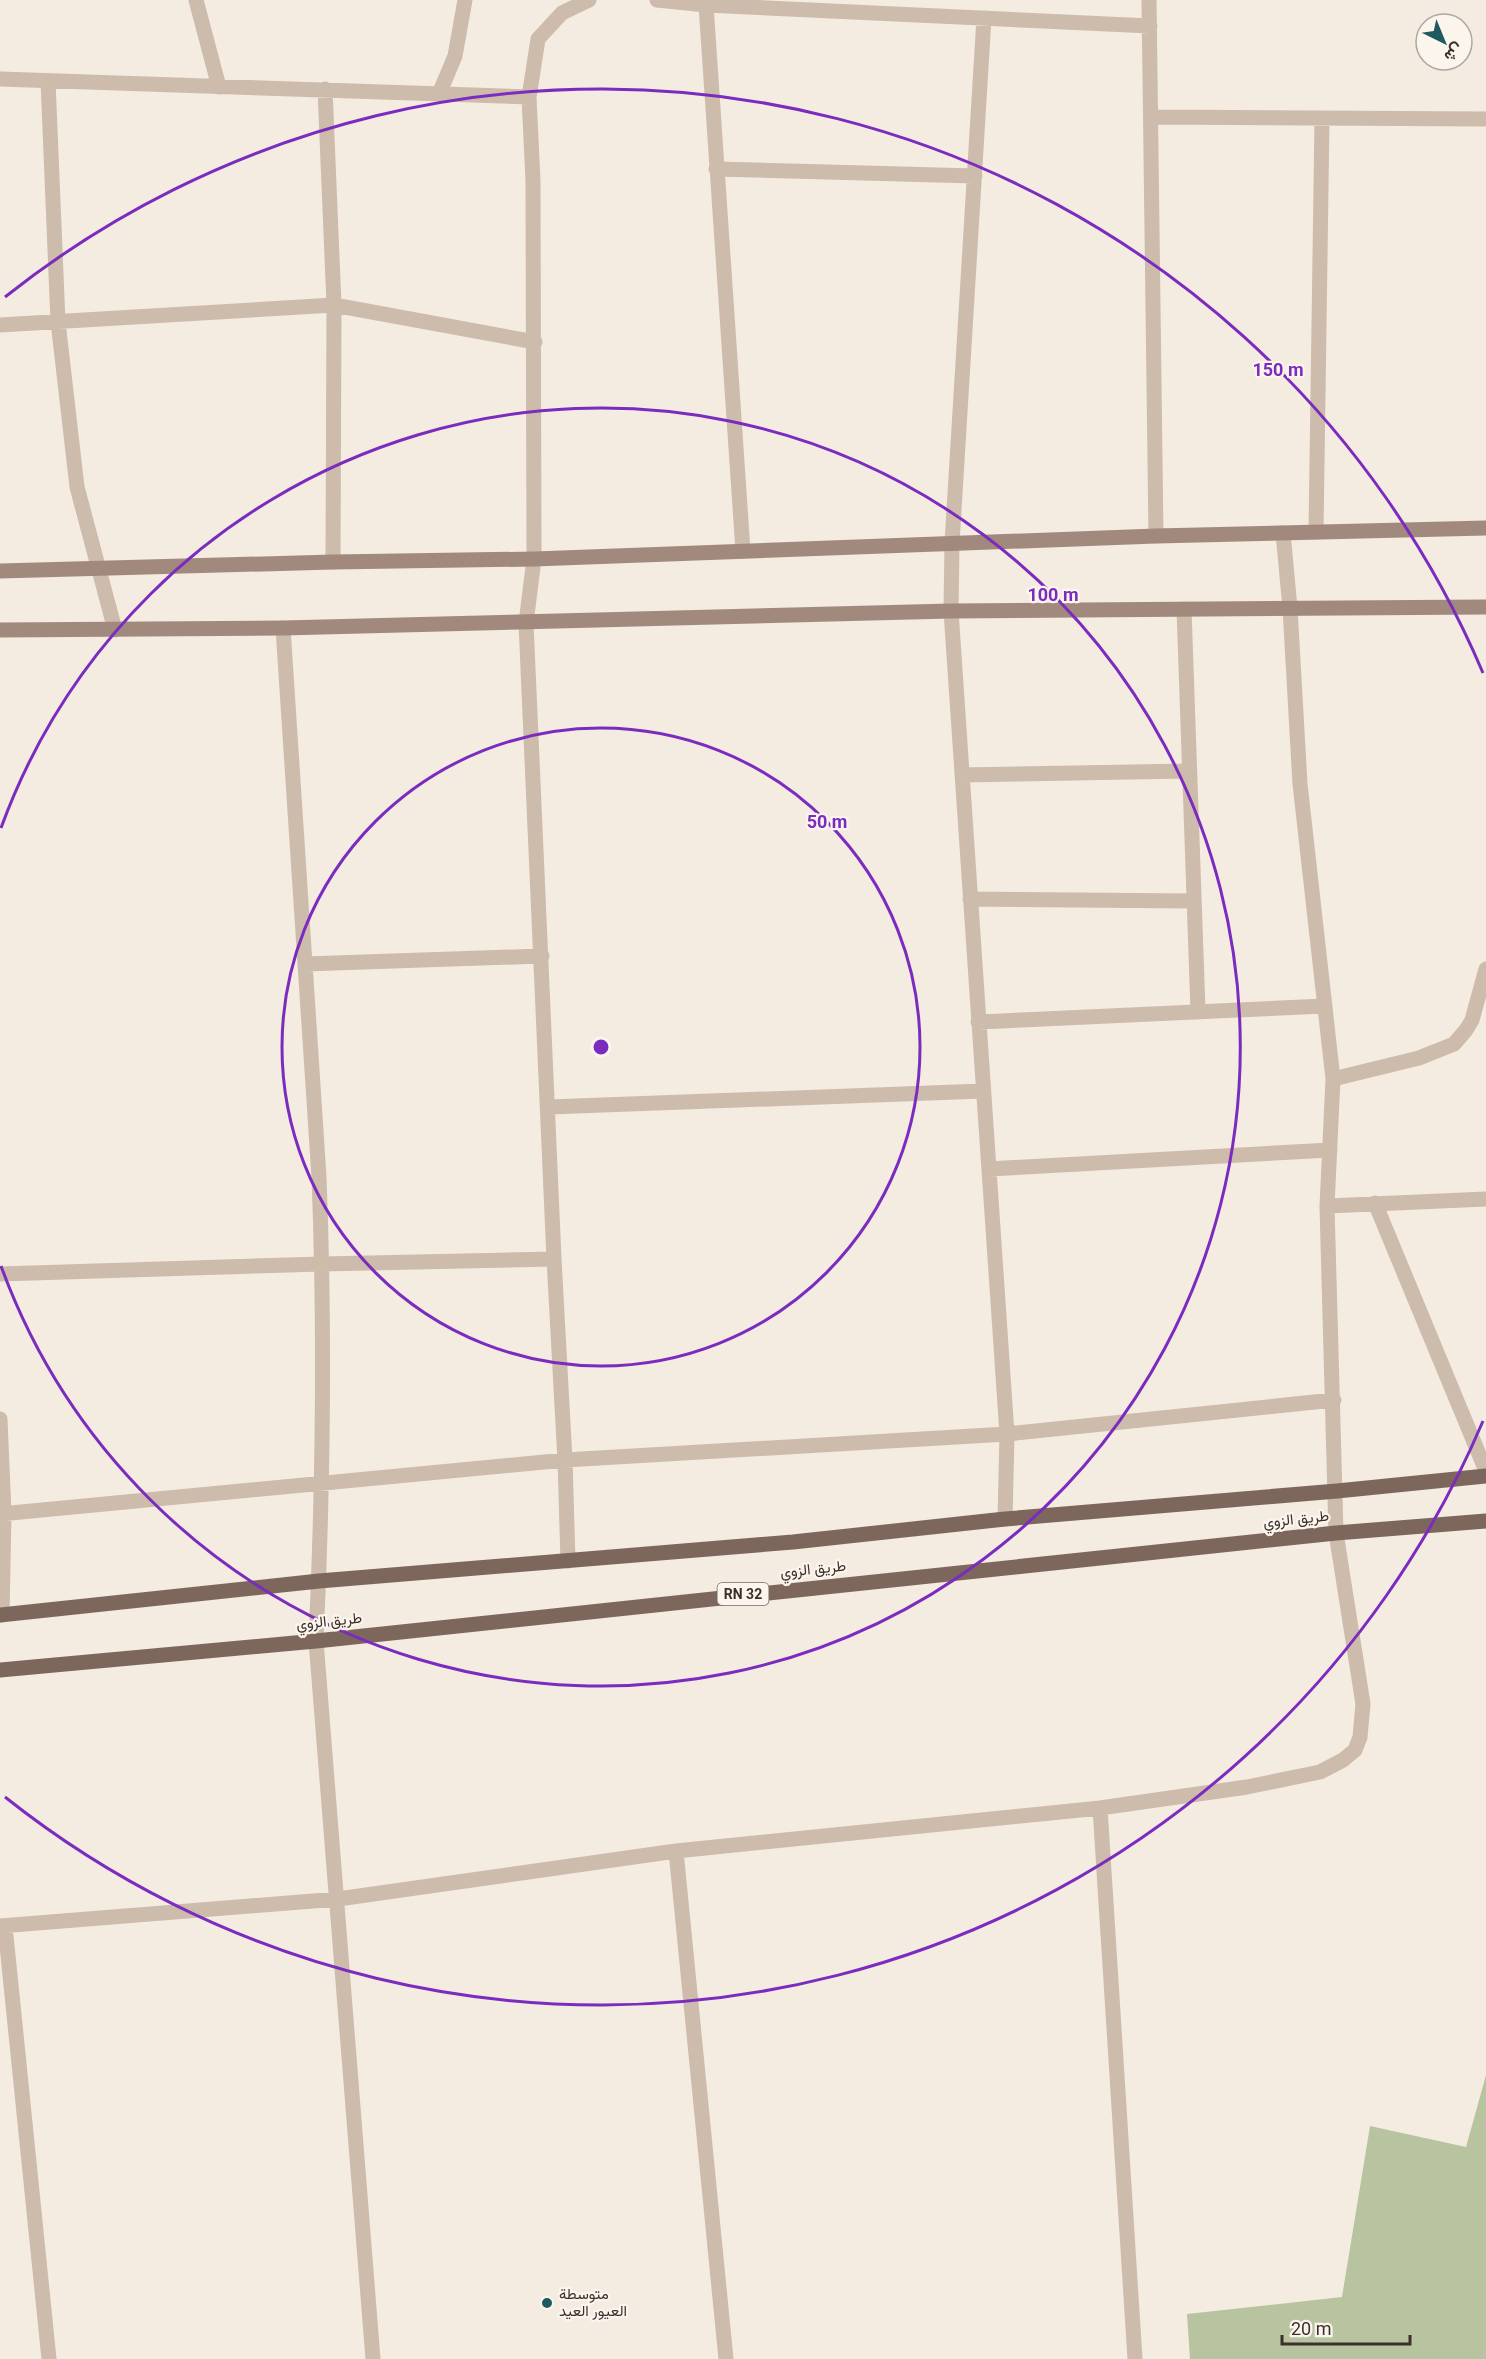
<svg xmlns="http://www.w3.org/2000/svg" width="1486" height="2359" viewBox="0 0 1486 2359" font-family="Roboto,Vazirmatn,sans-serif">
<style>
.green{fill:#b8c4a0}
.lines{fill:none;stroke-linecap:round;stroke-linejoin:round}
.street{stroke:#cdbbac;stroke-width:15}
.secondary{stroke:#a18a7d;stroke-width:15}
.primary{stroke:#7d675c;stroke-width:15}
.ring{fill:none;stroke:#7b2cbf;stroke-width:3}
.poi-dot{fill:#1f5a5e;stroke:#fbf5ee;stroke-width:2}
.labels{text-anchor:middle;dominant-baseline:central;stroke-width:4.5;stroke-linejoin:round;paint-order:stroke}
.shield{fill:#fbf5ee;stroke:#756b66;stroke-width:1.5}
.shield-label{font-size:14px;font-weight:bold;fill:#3b302b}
.street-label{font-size:15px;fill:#3b302b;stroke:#fbf5ee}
.poi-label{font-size:15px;fill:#3b302b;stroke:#fbf5ee;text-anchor:start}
.centre{fill:#7b2cbf;stroke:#fbf5ee;stroke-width:3}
.ring-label{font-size:18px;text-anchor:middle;font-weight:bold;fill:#7b2cbf;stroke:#fbf5ee;stroke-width:4.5;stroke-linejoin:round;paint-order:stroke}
</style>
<rect width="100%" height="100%" fill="#f4ebe1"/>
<path class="green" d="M1486,2075V2359H1190L1187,2314L1342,2297L1370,2126L1466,2147Z"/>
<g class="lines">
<path class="street" d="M196,0L219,87
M657,0L706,5L1150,26
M1149,0L1156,536
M706,5L743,551
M984,18L952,543L951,611L1007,1434L1005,1519
M0,79L529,97
M48,81L58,322L77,487L115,630
M325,89L334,305L333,562
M439,94L455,56L465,0
M1151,117L1486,119
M716,169L975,176
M0,325L334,305L535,342
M1316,532L1322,119
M1184,609L1198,1011
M283,628L319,1177C325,1331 323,1487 316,1641L373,2359
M962,775L1189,771
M970,899L1193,901
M305,964L542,956
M978,1022L1324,1006
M1333,1079L1419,1058L1454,1044L1466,1030L1472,1020L1486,969
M549,1107L983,1091
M989,1169L1330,1150
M1375,1203L1486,1471
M1327,1206L1486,1199
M0,1274L322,1264L554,1259
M0,1419L4,1514L2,1615
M0,1514L565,1460L1007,1434L1334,1400
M568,1561L565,1460L554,1259L526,623L534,559L533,181L529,97L538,39L562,13L589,0
M1100,1808L1135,2359
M676,1851L726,2359
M0,1926L338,1899L676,1851L1100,1808L1247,1787L1320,1772L1343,1760L1355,1750L1360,1737L1363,1704L1336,1533L1327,1206L1333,1079L1300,784L1290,608L1283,533
M5,1926L49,2359"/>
<path class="secondary" d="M0,571L333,562L534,559L1156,536L1486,528
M0,630L283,628L951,611L1486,607"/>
<path class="primary" d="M0,1615L319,1581L793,1542L1005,1519L1337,1491L1486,1476
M0,1670L316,1641L1336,1533L1486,1521"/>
</g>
<g class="ring">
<circle cx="601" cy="1047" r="319"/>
<path d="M1 828A639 639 0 1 1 1 1266"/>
<path d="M1483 1421A958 958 0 0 1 5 1797M5 297A958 958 0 0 1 1483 673"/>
</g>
<circle class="poi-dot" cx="547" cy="2303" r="6"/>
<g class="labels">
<rect class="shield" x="717.5" y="1583" width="51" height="22" rx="4.5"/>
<g class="shield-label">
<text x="743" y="1594">RN 32</text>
</g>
<g class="street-label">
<text transform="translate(1296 1519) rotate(-6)">طريق الزوي</text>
<text transform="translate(813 1569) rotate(-6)">طريق الزوي</text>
<text transform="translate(329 1621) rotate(-6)">طريق الزوي</text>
</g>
<g class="poi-label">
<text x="559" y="2294">متوسطة<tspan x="559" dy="17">العيور العيد</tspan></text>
</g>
</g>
<circle cx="601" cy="1047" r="9" class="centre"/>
<g class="ring-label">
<text x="1278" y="376">150 m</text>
<text x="1053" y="601">100 m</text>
<text x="827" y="828">50 m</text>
</g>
<g transform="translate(1444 42) rotate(137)"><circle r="28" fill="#fbf5ee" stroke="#aea6a0" stroke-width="1.5"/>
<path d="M0-4.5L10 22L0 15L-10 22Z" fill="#1f5a5e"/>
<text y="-9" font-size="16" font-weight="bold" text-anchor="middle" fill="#3b302b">ش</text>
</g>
<path d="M1282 2335v9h128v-9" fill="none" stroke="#3b302b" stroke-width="3"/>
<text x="1291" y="2335" font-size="18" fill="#3b302b" stroke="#fbf5ee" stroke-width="4.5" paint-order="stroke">20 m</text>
</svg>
